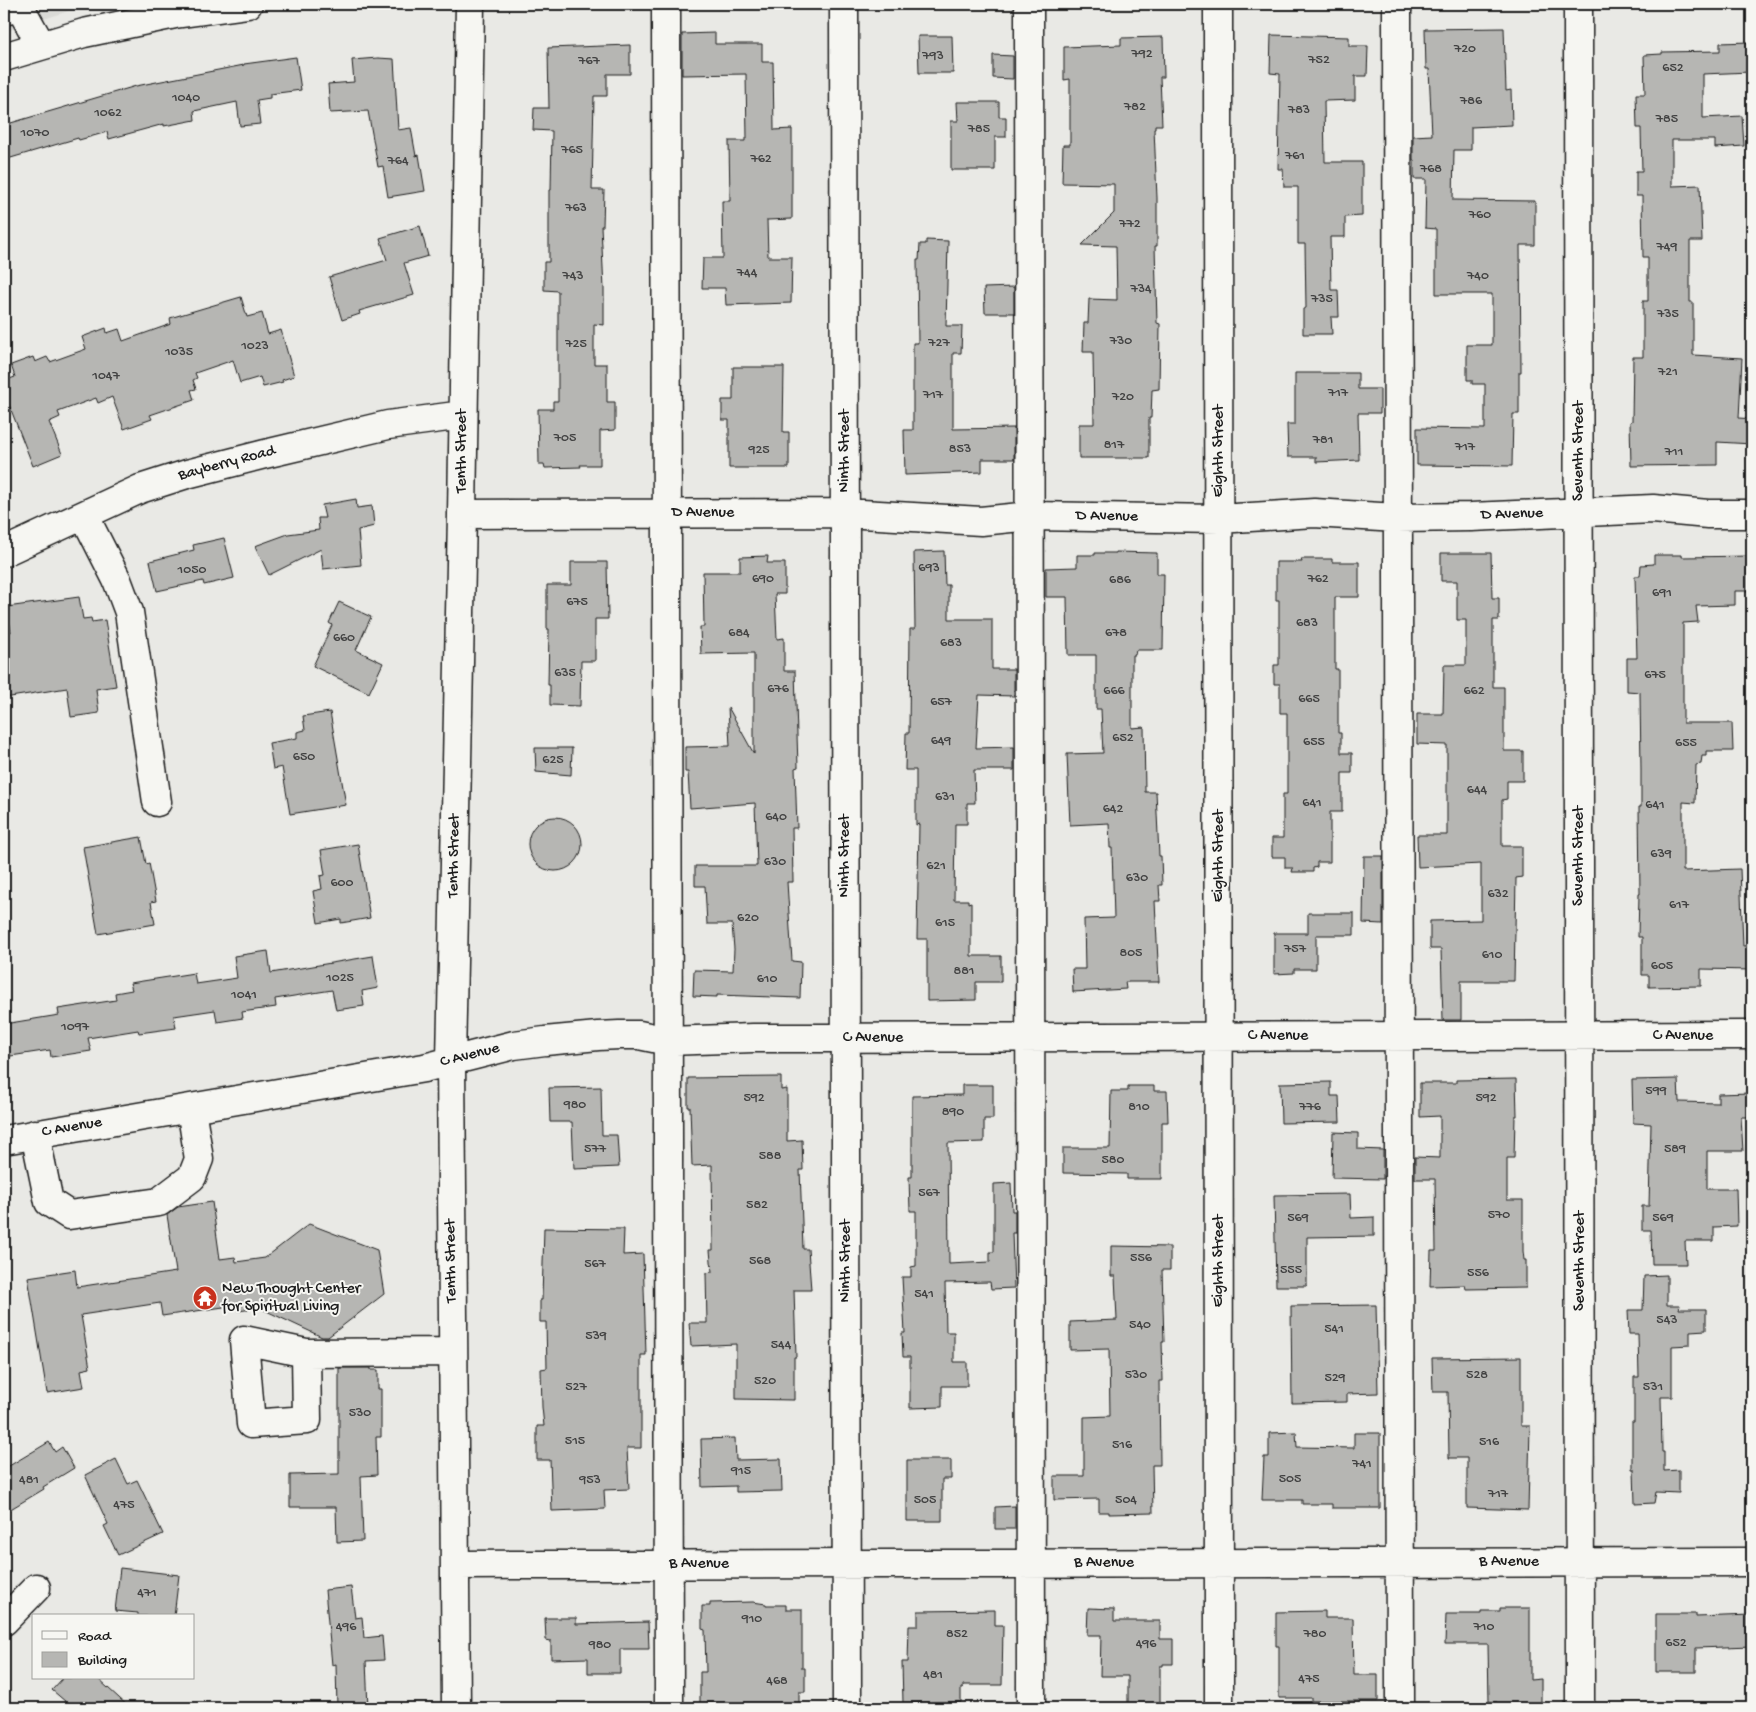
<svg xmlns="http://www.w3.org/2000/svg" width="1756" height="1712" viewBox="0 0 1756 1712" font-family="'Gochi Hand',sans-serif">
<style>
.built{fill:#dadad6}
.building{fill:#b6b6b3;stroke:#1c1c1c}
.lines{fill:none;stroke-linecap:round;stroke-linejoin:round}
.minor-casing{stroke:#1c1c1c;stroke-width:31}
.minor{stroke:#f6f6f2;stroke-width:28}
.labels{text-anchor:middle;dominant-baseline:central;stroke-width:4;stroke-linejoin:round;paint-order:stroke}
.number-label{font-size:14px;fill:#424242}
.street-label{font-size:16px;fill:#1c1c1c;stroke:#f6f6f2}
.poi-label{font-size:16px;fill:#1c1c1c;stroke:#f6f6f2;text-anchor:start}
</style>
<rect width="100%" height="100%" fill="#e9e9e5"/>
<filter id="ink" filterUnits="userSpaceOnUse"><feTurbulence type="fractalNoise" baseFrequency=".02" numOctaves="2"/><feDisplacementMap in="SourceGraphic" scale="10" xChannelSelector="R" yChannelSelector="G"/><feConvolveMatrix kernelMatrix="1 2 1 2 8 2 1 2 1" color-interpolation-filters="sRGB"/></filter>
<g filter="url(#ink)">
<path class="built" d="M4,4H90L4,32Z"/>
<path class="building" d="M1504,28L1506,91L1511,90L1512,125L1471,127V150H1454L1453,200L1535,201V245H1520L1521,372H1519V414H1513L1512,466L1417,465V428L1485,429V384H1472V380H1467V345H1492V294H1436V229L1425,228L1426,179H1414V160H1413V136L1432,135L1429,69H1426L1425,29Z
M715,33V44H762V62H773L774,130L792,129V219L767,220L768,257H792L791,303L726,305L725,288H702L703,258H723L722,201H730L729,141H745V139H747L746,74L682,75V34Z
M1271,35L1349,37V46H1368L1367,76H1355V100L1324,101L1325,162H1362V216L1345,217V237H1330L1331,290H1338L1339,317H1331L1332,334H1303V309L1306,308L1305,244H1298V187H1284L1283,169H1278L1280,74L1270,73Z
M918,36H952L953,73H919Z
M1163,37L1164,77H1160L1162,125H1155V129H1154L1157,198V246H1155L1157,323L1160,324L1159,389L1152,390L1151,418H1149V458H1079V424H1094L1093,352H1083L1084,323H1088L1089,299L1117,300L1116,246L1082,245L1114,213V184L1062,183L1063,145H1070V79L1064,80V47L1121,45V38Z
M1750,42V72L1703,74V118L1742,116L1744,146L1715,148V140H1672V186L1700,185L1702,241H1690V302H1693V355L1742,358L1739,418L1752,419V444L1717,442V465L1631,466L1630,422L1632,421L1633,357H1643V301H1648V257H1643L1642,196H1636V171H1642L1641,128H1637L1636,94H1645L1644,55L1662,54V52L1720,51V43Z
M630,45V74H607V96H594L592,190H604L603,226H601L604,289V325L594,324V364H607V402H615V430L600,431V465H580L581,467L545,468L544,464H539L538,409H553V401H558V291L544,290V262H549V190H551L552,131L533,130L534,108H549L548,48Z
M993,55L1013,56V79L993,78Z
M296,57L301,90L270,94V98L257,100L260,124L240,126L237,102L194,111L195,120L164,126V124L109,139L107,132L79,140L78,138L4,160V125L136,86L244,65V64Z
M378,58L394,59L398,130L411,128L416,156L419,155L425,191L388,197L383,166L378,167L368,111L330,113L328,84L354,82L352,60Z
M957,102H999V117H1006V137H995V170H951V121H958Z
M420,226L428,256L404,263L414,295L359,311L360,314L342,320L329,277L387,260L380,238Z
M926,240L948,241L946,326H962L961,353H953V429L1014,428V459H982V472L905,475L904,430H913V343H918L917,260H919L920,244H926Z
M1014,287V313H985L984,288Z
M241,297L247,317L262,313L268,334L281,330L294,376L282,380L283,382L263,387L260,377L240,383L233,360L195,373L197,378L193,380L196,389L191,390L194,400L150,415L152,419L124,429L112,397L98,403L96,398L58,412L60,417L49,422L62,454L33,466L4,392V381L15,377L11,365L33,357L35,362L47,357L50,362L86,349L82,337L106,328L107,333L119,329L123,341L171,324L170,318Z
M733,367H784L783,432H789V468H729V420H722V400H733Z
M1295,373H1358V389H1380V413H1358L1359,460L1316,462V457H1288L1287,424H1295Z
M356,499L357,508L372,506L374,526L358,530L361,565L323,569L321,549L269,575L255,546L288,534L319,530L318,518H325L322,505Z
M224,538L234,578L204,585L203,581L157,591L150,561L194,550L193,545Z
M944,551L945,585H949V619H992V669H1014V696L979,695L976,748L1014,747V770H974L975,803H967V824H955L954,900H968V903L971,902V956H1001V982H976V1000L927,1001V939H917L919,824L916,825V770H905L906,733H909L910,629H915L914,552Z
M1116,552L1157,553V574H1164L1163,650H1136L1135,655H1132V728L1144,727L1145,792H1156L1159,856H1161L1162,885H1159L1160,901H1155L1159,982H1125L1126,989L1073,992L1072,969H1085L1084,919L1114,918L1112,848H1110L1109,823L1070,825L1067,754L1103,753L1101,709H1096V655H1068L1067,597H1046V568L1077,567V555H1095V553H1116Z
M1441,553H1491L1492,598H1499V620H1493V687H1504V751H1523V781H1507V799L1502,800V846H1522V877L1516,878L1514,981H1461V1020H1443L1441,949H1430V921L1481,920V864L1418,867L1417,835H1447V745L1417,744V714H1443L1444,665H1466V620H1457V581H1441Z
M1654,555H1682V557L1752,556V591H1735V605L1696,606L1698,622L1683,623V723H1732L1733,751H1706V756H1702L1701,764L1696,765L1695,803L1683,802V871L1740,869L1743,946L1752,945V970L1701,969V986L1649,987V975H1642V937H1638L1639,894H1640L1639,807H1641V770L1640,692L1627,691V658H1637L1635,576H1640L1641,565L1654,564Z
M768,556L767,563H785V594H775L777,639L784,638V671H795L798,767L795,768L797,828H792L793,882H787L792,961L801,962L800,998L717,995V997L693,996L694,970L733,971L734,949L732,924H707L705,886H695V866H757L755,803L690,808L688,772H685V747L730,746L728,707L754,754V653L701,654L700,627H704L703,572H740V557Z
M1301,559H1332V562H1359V597H1335V669H1338V733H1341V753H1352V773H1342V812H1330V862H1317V867L1313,868V872H1292L1293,868H1285V857H1272V838H1283V794H1287V713H1280V684H1274V665H1279V600H1276V562H1302Z
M571,562H607L608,619H595V661H581L580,706L550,705V685H548L549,629H547V585H571Z
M79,597L83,619L91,618L92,622L105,620L116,686L96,689L99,713L71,717L67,688L4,698V634L11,632L7,607Z
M339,602L371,617L356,650L383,663L369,693L313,666L332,625L329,623Z
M330,712L346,805L290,814L282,767L273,769L269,743L297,738V732L305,730L303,716Z
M535,748H572L571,775L536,772Z
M528 844a27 27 0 1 1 54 0a27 27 0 1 1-54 0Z
M141,837L146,864L149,863L156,901L151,902L155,924L98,934L83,847Z
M358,844L370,918L341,923V919L318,923L313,891L322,889L320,876L325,875L321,850Z
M1364,856H1383V924L1363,923Z
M1308,913H1354V935H1316V969H1294V973L1274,974V933H1308Z
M268,951L271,973L373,956L378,988L362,991L364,1006L336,1010L332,990L275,999L276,1007L242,1012L243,1018L217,1022L215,1010L174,1016L176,1028L139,1033L138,1030L88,1038L91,1051L51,1057L50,1050L4,1057V1024L59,1015L58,1009L116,1000L115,993L132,990L130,983L194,973L196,984L237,978L234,956Z
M781,1077V1090L787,1089V1141L802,1140L803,1170H800L803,1249H808L811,1290H794L796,1357H794V1400L736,1399V1344L691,1346L689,1323H707L706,1273L712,1272L710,1250H713L712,1165L692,1166L690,1107H688V1078Z
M1516,1079L1517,1116H1515L1514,1158H1507V1200H1523V1251L1524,1260H1526V1288L1466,1289L1465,1285L1430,1286L1431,1251H1436L1435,1179H1415V1157L1440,1158V1116L1420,1117V1083H1456V1080Z
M1678,1079L1679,1102L1718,1103V1094L1750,1093L1751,1117H1741L1743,1151H1707V1189H1736L1737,1226L1714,1227V1241H1685L1686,1264H1652L1651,1230H1642V1206H1649L1651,1124L1633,1123L1632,1080Z
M1331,1082V1096H1339L1340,1122L1281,1123L1280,1083Z
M962,1085H993V1119H984V1142L948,1143L949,1264L990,1262V1252H994V1184L1011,1183L1012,1211H1015V1233H1012L1014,1288L991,1289L990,1282L945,1283L946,1332H954V1362H967V1386H942V1407L910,1408V1357H903L902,1333H905L902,1277H911V1267L916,1266V1211H910L909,1177H912V1096L962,1095Z
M1128,1086H1154V1091H1167L1168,1122H1162V1179H1127V1174L1063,1173V1148H1110L1111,1091H1128Z
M601,1087L602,1135H617L619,1167L574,1169L572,1122H550L549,1088Z
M1333,1132L1358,1133V1149L1383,1150V1179L1332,1178Z
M1350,1194L1351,1218L1374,1217V1236L1307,1237V1286H1276L1274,1195Z
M212,1202L220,1259L235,1257L236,1262L265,1258L309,1224L377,1250L384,1294L328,1337H322L260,1308L238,1311L237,1305L162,1316L160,1303L81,1315L90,1368L81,1370L84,1387L47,1393L28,1277L75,1270L77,1287L176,1272L167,1215L178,1207Z
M544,1228L624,1229L623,1255L643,1254L646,1355H641V1448H627L629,1489L604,1490L605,1509L552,1511L550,1460H537V1426H544L542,1407L541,1369L547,1368L546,1322H540V1300H542Z
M1111,1246L1170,1247V1270H1162L1164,1342H1162L1163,1381H1159L1160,1465H1152L1153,1513L1109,1514V1512H1099V1499L1054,1500V1476H1084V1417L1110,1416L1109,1349L1070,1350V1322L1117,1320L1115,1276H1111Z
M1667,1275V1305H1680L1679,1309H1706V1330L1690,1331V1345L1672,1346V1397H1661L1662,1452H1664V1471L1679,1470V1493L1656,1492L1654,1503L1635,1504L1634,1469H1632V1422H1634V1377H1639L1638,1334H1629L1628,1310H1643L1644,1276Z
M1376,1305L1378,1393L1347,1394V1402L1292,1403L1291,1306Z
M1521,1357V1426H1530L1528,1510L1467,1508V1458H1449L1448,1392H1433L1432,1358Z
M339,1368H371V1370H378V1389H381V1437H376L377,1475L361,1476L363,1541L337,1542L336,1507H290V1475L339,1474Z
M1296,1432L1297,1447L1354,1448V1433H1380V1508H1332V1504H1302V1500H1262L1264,1457H1269V1433Z
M735,1438L736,1460L781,1459L782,1491L736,1492V1486L702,1487L701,1439Z
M49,1442L55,1452L62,1447L74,1468L43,1487L44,1489L4,1513V1469Z
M116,1459L128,1484L137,1480L163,1534L118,1555L104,1526L108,1524L85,1475Z
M907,1460H951V1479H942V1521H907Z
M1015,1506V1529H995V1507Z
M120,1568L179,1575L174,1616H138V1613L115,1611Z
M351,1587L355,1618L362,1617L364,1638L382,1636L384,1660L366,1661L368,1708H337L336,1664L332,1665L325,1590Z
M753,1602L766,1604V1605H786V1609H802V1668H805V1692H799V1703H700V1672H706L705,1630L702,1629V1606H710V1603Z
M1088,1608L1114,1609V1621H1160V1639H1173V1664H1163V1666H1160V1708H1128V1676H1100L1101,1635H1087Z
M1500,1608H1530V1680L1541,1679V1704L1497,1705V1702H1489L1488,1644H1445L1446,1614H1481V1611H1500Z
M995,1610V1625H1003L1002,1685H963V1688H961V1702L903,1703L902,1662H908L909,1626H918V1611Z
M1325,1611V1618H1353L1354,1675H1378V1701H1311V1698H1279V1646H1276V1612Z
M1656,1614H1696V1617L1752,1615V1646L1696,1648V1672H1656Z
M545,1618H576V1624L648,1622L649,1649H620V1673H588V1658L551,1659V1641L546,1640Z
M63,1678H97L130,1708H73L52,1690Z"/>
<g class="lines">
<defs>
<path id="minor" d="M666,4L669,1708
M844,4L847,1708
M1029,4L1031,1708
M1218,4L1219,1708
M1397,4L1400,1708
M1578,4L1580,1708
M4,11L20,7L41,45
M4,57L84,33L175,14L248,4
M462,514L845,513L981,521L1030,516L1219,519L1314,513L1397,518L1471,517L1653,509L1708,514H1752
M84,515L117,580L129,612L157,802
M4,552L140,489L187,474L265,454L388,425L463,415
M35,1134L49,1202L69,1215L159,1202L192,1177L199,1159L191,1108
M4,1140L424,1068L514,1045L545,1041L598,1036L619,1035H639L668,1041L753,1038L1752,1035
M306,1353L307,1420L251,1424L244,1340L306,1353L453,1352
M455,1565L1752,1562
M4,1621L36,1588
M456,1708L451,1061L462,514L470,4"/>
</defs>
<use href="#minor" class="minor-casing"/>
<use href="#minor" class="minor"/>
</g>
</g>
<defs>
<symbol id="temple-disc" viewBox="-11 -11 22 22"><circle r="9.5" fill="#c8321e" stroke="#f6f6f2"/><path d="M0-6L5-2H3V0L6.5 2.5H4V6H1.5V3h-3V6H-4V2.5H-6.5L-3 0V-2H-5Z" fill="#fff"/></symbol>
</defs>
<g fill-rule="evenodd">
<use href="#temple-disc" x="191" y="1284" width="28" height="28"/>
</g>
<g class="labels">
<g class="number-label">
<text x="1465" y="49">720</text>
<text x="1142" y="54">792</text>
<text x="933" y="56">793</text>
<text x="1319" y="60">752</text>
<text x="589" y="61">767</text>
<text x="1673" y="68">652</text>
<text x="186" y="98">1040</text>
<text x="1471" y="101">786</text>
<text x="1135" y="107">782</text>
<text x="1299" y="110">783</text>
<text x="108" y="113">1062</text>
<text x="1667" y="119">785</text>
<text x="979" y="129">785</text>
<text x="35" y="133">1070</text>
<text x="572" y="150">765</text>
<text x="1295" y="156">761</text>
<text x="761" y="159">762</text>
<text x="398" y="161">764</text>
<text x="1431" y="169">768</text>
<text x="576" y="208">763</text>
<text x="1480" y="215">760</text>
<text x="1130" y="224">772</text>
<text x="1667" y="247">749</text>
<text x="747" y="273">744</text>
<text x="573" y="276">743</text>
<text x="1478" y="276">740</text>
<text x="1141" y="289">734</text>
<text x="1322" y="299">735</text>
<text x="1668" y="314">735</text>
<text x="1121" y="341">730</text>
<text x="939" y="343">727</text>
<text x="576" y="344">725</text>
<text x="255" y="346">1023</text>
<text x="179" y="352">1035</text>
<text x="1668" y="372">721</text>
<text x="106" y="376">1047</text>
<text x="1338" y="393">717</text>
<text x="933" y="395">717</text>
<text x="1123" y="397">720</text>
<text x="565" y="438">705</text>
<text x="1323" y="440">781</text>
<text x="1114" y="445">817</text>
<text x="1465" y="447">717</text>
<text x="960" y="449">853</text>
<text x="759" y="450">925</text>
<text x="1674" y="452">711</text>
<text x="929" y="568">693</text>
<text x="192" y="570">1050</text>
<text x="763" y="579">690</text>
<text x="1318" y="579">762</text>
<text x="1120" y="580">686</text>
<text x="1662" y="593">691</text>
<text x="577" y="602">675</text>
<text x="1307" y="623">683</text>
<text x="739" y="633">684</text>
<text x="1116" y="633">678</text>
<text x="344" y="638">660</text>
<text x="951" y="643">683</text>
<text x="565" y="673">635</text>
<text x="1655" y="675">675</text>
<text x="778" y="689">676</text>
<text x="1114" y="691">666</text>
<text x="1474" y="691">662</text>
<text x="1309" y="699">665</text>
<text x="941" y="702">657</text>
<text x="1123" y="738">652</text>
<text x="941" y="741">649</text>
<text x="1314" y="742">655</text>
<text x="1686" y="743">655</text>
<text x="304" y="757">650</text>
<text x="553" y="760">625</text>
<text x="1477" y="790">644</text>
<text x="945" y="797">631</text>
<text x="1312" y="803">641</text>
<text x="1655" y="805">641</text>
<text x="1113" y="809">642</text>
<text x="776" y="817">640</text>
<text x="1661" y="854">639</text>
<text x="775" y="862">630</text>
<text x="936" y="866">621</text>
<text x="1137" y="878">630</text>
<text x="342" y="883">600</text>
<text x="1498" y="894">632</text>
<text x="1679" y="905">617</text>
<text x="748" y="918">620</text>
<text x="945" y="923">615</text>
<text x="1295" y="949">757</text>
<text x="1131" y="953">805</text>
<text x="1492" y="955">610</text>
<text x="1662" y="966">605</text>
<text x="964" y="971">881</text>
<text x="340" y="978">1025</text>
<text x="767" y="979">610</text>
<text x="244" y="995">1041</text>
<text x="75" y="1027">1097</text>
<text x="1656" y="1091">599</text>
<text x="754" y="1098">592</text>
<text x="1486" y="1098">592</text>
<text x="575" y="1105">980</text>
<text x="1139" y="1107">810</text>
<text x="1310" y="1107">776</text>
<text x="953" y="1112">890</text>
<text x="595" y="1149">577</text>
<text x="1675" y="1149">589</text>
<text x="770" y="1156">588</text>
<text x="1113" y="1160">580</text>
<text x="929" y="1193">567</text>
<text x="757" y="1205">582</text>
<text x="1499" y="1215">570</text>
<text x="1298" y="1218">569</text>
<text x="1663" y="1218">569</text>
<text x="1141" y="1258">556</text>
<text x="760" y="1261">568</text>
<text x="595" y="1264">567</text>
<text x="1291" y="1270">555</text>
<text x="1478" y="1273">556</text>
<text x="924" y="1294">541</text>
<text x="1667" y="1320">543</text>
<text x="1140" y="1325">540</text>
<text x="1334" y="1329">541</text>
<text x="596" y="1336">539</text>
<text x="781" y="1345">544</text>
<text x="1136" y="1375">530</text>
<text x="1477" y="1375">528</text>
<text x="1335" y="1378">529</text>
<text x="765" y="1381">520</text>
<text x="576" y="1387">527</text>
<text x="1653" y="1387">531</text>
<text x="360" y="1413">530</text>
<text x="575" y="1441">515</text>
<text x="1489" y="1442">516</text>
<text x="1122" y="1445">516</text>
<text x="1362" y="1464">741</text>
<text x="741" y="1471">915</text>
<text x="1290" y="1479">505</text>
<text x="29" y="1480">481</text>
<text x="590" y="1480">953</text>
<text x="1498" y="1494">717</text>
<text x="925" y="1500">505</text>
<text x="1126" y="1500">504</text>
<text x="124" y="1505">475</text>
<text x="147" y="1593">471</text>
<text x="752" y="1619">910</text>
<text x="346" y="1627">496</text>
<text x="1484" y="1627">710</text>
<text x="957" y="1634">852</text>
<text x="1315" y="1634">780</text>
<text x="1676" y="1643">652</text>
<text x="1146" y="1644">496</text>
<text x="600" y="1645">980</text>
<text x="933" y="1675">481</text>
<text x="1309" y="1679">475</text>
<text x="777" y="1681">468</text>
</g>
<g class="street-label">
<text transform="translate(462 451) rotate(-90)">Tenth Street</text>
<text transform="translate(845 451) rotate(-90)">Ninth Street</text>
<text transform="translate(1219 451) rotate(-90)">Eighth Street</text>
<text transform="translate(1579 451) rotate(-90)">Seventh Street</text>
<text transform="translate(227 464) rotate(-15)">Bayberry Road</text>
<text x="703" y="513">D Avenue</text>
<text transform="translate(1512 515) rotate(-2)">D Avenue</text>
<text transform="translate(1107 517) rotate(1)">D Avenue</text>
<text transform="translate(455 856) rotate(-89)">Tenth Street</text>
<text transform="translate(845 856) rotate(-90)">Ninth Street</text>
<text transform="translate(1219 856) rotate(-90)">Eighth Street</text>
<text transform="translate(1579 856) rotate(-90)">Seventh Street</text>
<text x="1278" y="1036">C Avenue</text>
<text x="1683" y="1036">C Avenue</text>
<text x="873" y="1038">C Avenue</text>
<text transform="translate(470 1056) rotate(-14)">C Avenue</text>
<text transform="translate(72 1128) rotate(-10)">C Avenue</text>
<text transform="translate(452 1261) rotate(-91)">Tenth Street</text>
<text transform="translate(846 1261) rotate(-90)">Ninth Street</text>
<text transform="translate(1219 1261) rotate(-90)">Eighth Street</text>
<text transform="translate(1580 1261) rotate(-90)">Seventh Street</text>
<text x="1509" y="1562">B Avenue</text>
<text x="1104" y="1563">B Avenue</text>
<text x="699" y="1564">B Avenue</text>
</g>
<g class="poi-label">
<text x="222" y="1289">New Thought Center<tspan x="222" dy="18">for Spiritual Living</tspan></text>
</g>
</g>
<rect width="1756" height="1712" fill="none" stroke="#f6f6f2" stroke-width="20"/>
<rect x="10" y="10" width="1736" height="1692" fill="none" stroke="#1c1c1c" stroke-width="2" filter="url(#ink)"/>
<rect x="32" y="1614" width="162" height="65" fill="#f6f6f2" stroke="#9f9f9c"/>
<rect x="42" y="1631" width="25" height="8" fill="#f6f6f2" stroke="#9f9f9c"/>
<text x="78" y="1640" font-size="15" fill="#1c1c1c">Road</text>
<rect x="42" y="1652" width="25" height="15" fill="#b6b6b3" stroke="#9f9f9c"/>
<text x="78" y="1664" font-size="15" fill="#1c1c1c">Building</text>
</svg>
